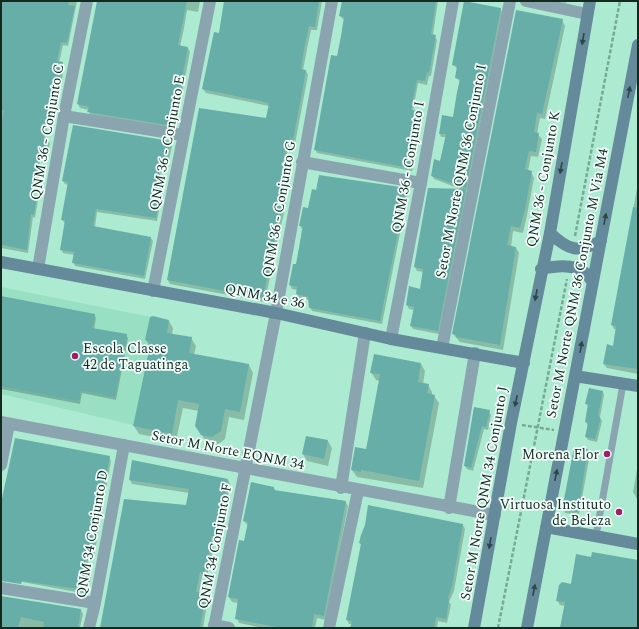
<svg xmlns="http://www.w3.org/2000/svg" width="639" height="629" viewBox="0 0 639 629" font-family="Spectral,serif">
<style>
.built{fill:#98dfc4}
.shadow{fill:#0003}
.building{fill:#66aea7}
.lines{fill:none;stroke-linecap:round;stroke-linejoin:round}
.path{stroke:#77aa95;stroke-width:2.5;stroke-dasharray:4 2;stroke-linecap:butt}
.lane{stroke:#8ba5b0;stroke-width:7}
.street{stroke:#8ba5b0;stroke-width:12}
.secondary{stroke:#648a9b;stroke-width:12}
.oneway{fill:#2a4846}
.poi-dot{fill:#9e1d6f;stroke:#f3fffa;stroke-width:1.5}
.labels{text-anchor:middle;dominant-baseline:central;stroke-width:3.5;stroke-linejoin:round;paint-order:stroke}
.street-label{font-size:14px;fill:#112b21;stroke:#f3fffa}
.poi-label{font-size:14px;fill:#112b21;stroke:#f3fffa;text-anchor:end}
</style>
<rect width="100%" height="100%" fill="#acebd1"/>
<path class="built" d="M1,287L156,318L133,425L1,394Z"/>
<path class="shadow" d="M1,1H77L68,46L63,45L59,63L64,67L61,85L56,84L48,123L45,139L50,143L46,161H40L37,180L34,196L38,200L35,218L33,217L28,253L1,248Z
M98,1H200L198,12L187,10L184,28L180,47L188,48L190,52L175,129L90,116L89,110L80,108L78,104Z
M225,1H322L317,30H311L308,44L303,70L306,71L308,75L294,149L288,148L285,165L289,170L285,208L281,226H280L265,302L170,284L168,280L267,119L269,106L206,93L203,89L220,34Z
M343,1H438L433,35L437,40L431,76H429L427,85L418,83L413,111L421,112L423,116L412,171L317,153L315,149L338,57L344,20L340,16Z
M553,1H566V3Z
M500,8L502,12L467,191L465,190L467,193L439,334L413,329L411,326L414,310L409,309L407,305L410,288L421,290L424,272L417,271L415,267L429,189L463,190L434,179L432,175L441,162L446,137H441L440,134L453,118L460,81L456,78L458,69L453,65Z
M562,20L565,26L545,119L540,118L537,134L542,139L538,157L531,156L528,171L531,172L534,178L527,215L523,233L513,231L511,247L516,248L519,253L503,350L460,342L453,334Z
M74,126L170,143L172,146L168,164L163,163L159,180L164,184L157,221L97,212L95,227L151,238L153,241L145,279L75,266L74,263L75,255L63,253L61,249L65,223L62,220L68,185L65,184L63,181Z
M638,183V374L607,368L604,364L614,347L617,329H614L612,325Z
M406,189L408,193L382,324L312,311L310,307V300L299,298L297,294V290L292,289L290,285L297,266L302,229L300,226L317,191Z
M1,297L94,315L96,318L94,329L126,335L128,338L116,400L82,393L80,404L1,389Z
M169,321L173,328L172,335L191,338L196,346L194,355L249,365L253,373L244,420L229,417L225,439L217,445L207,443L201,434L199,411L183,408L176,441L139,434L134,426L150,347L146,340Z
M421,364L425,371L423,384L428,385L432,392V395L434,396L439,403L423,488L357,477L352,470L367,450L380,381L376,380L371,372Z
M603,392L604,395L600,417L602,421L597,442L588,440L586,437L588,426L586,422L589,407L586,404Z
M474,408L489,411L491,415L488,430L484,429L473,471L467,469L465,466Z
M328,441L332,448L328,466L307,461L303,454Z
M588,450L590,454L579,515L565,513L564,510Z
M109,457L111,461L94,556L89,555L86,572L91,576L87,594L1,578V513Z
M638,464V499H637L633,492Z
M130,480H228L230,484L220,541L215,540L207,577L202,576L199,593L205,594L208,599L203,628H101L187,506L189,493L132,484Z
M274,488L276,491L345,501L348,506L326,620L317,618L315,628H263L239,623L237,618L239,603L232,602L229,597L240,541L245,542L248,526L244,521Z
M463,525L465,529L454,591L449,602L451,605L447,623L438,621L437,628H351L352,624H349L347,620L361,545L360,543Z
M592,558L638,561V628H560L565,606L560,605L557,600Z
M1,597L81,610L83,614L80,628H1Z"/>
<path class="building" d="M1,1H69L68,5L75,6L67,43L61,42L57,61L63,62L59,82L54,81L47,119L43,137L48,139L45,158H39L35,176L32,195L37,196L34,215L31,214L27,250L3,245L1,243V125L4,110H1Z
M97,1H187L178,45L188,47L173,126L87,112L89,107L77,104Z
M224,1H319L315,27L309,26L304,49L301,69L306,70L292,146L286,144L283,163L288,165L283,203L279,222H278L263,298L167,280L199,108L266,118L269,103L202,89L214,32L219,33Z
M342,1H436L431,34L436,35L429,73L427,72L425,81L417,80L411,110L421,111L410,168L314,150L331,55L337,56L341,36L344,17L339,16Z
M464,1L501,8L466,188L431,176L434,159L440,161L446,134H439L442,115L453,117L457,92L460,79L455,78L457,66L452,65Z
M516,10L563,19L542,114L537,113L534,132L539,133L536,152L529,151L525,169L532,171L525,209L520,228L511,226L507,245L516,247L500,345L456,337V335L452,334Z
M73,125L170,141L167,161L161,160L158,178L163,180L156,218L96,209L93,226L151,237L144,276L72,263L74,252L60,250L65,220H61L68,182L62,181Z
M319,175L407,188L380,321L309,308L308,297L296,294L297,287L289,285L293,264H296L303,226H299L303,207L308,208L312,189L316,190Z
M428,188L466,189L438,331L410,326L414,307L406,305L409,286L420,289L423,269L414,267Z
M633,207L638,208V369L603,364L607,344L613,346L616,326L611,325Z
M1,296L95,314L92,328L127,334L115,397L81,390L79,401L1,386Z
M153,316L169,320L167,333L192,337L189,353L249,364L240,412L225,409L221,431L212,437L201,435L195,426L199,404L178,400L172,434L133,426L151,341L145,340L150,317Z
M374,354L421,363L418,382L429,384L427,393L435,395L419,481L361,470V472L351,470L355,447L366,449L368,439L380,374L370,373Z
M589,388L603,391L598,416L600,417V421L595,439L585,437L588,423L585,422L588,404H585Z
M474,407L490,410L486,427L482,426L471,468L464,466Z
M306,436L328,440L324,459L302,454Z
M15,438L110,456L92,552L87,551L84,570L89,571L85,590L22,581L21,584L1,581V503Z
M574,447L588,449L578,512L562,510Z
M132,460L228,479L217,537L212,536L205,573L200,572L196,592L206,593L200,628H100L124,499L186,505L189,489L129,480Z
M251,482L274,487V490L346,501L324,616L314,614L312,628H282L235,619L238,599L228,597L239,540L244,541L248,522L243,521Z
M368,505L463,524L452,586L448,597L449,600L446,619L436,617L434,628H350L352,621L346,620L361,544L359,543L361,535L365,525Z
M592,552L638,560V628H560L565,602L556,601L559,585L562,582L571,584L576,554L591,557Z
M1,596L81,609L78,628H43L44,622L21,617L18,628H1Z"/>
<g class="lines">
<path class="path" d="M575,236L620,1
M522,425L554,430
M498,628L567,279"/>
<path class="lane" d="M596,536L623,384"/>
<path class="street" d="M526,1L587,14
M64,116L183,135
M302,162L421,183
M38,269L64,116L87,1
M153,291L210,1
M391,339L421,183L453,1
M442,348L510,1
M1,422L495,515
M1,465L9,424
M341,488L365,333
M449,508L475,353
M1,588L95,603
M214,625L229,628
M89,628L95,603L124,445
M214,628L276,313L332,1
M329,628L358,491"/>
<path class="secondary" d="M550,233C569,251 578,253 601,241
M1,262L276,313L391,339L524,363
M541,269C560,265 581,263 592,281
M575,376L638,386
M546,527L638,544
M474,628L511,423L550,233L590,1
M527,628L638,45"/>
</g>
<defs><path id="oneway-solid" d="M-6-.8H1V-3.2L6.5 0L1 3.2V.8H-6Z"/></defs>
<g class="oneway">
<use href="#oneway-solid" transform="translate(583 39) rotate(100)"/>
<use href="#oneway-solid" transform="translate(629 92) rotate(-79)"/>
<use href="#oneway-solid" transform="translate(561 168) rotate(100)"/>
<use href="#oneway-solid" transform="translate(605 219) rotate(-79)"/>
<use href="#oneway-solid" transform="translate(536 295) rotate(101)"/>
<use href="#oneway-solid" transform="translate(581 347) rotate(-80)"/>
<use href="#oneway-solid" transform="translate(516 401) rotate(102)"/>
<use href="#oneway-solid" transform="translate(556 475) rotate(-79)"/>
<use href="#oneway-solid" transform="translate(490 543) rotate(100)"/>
<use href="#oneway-solid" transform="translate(534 590) rotate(-79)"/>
</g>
<g class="poi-dot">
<circle cx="75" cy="356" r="4"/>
<circle cx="607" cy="454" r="4"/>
<circle cx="619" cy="512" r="4"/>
</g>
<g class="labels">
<g class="street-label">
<text transform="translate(47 132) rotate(-80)">QNM 36 - Conjunto C</text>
<text transform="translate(167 143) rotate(-79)">QNM 36 - Conjunto E</text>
<text transform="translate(408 167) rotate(-80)">QNM 36 - Conjunto I</text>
<text transform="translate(461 171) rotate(-79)">Setor M Norte QNM 36 Conjunto I</text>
<text transform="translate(543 179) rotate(-80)">QNM 36 - Conjunto K</text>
<text transform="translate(279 209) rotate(-80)">QNM 36 - Conjunto G</text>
<text transform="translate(577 283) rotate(-79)">Setor M Norte QNM 36 Conjunto M Via M4</text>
<text transform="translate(265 296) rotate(11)">QNM 34 e 36</text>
<text transform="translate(228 450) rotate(11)">Setor M Norte EQNM 34</text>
<text transform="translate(484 493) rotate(-80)">Setor M Norte QNM 34 Conjunto J</text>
<text transform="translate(92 534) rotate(-80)">QNM 34 Conjunto D</text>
<text transform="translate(215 546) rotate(-79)">QNM 34 Conjunto F</text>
</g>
<g class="poi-label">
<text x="83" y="348" text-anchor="start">Escola Classe<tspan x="83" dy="16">42 de Taguatinga</tspan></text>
<text x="599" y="454">Morena Flor</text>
<text x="611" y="504">Virtuosa Instituto<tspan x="611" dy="16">de Beleza</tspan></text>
</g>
</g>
<rect width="639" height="629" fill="none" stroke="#112b21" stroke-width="4"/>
</svg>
